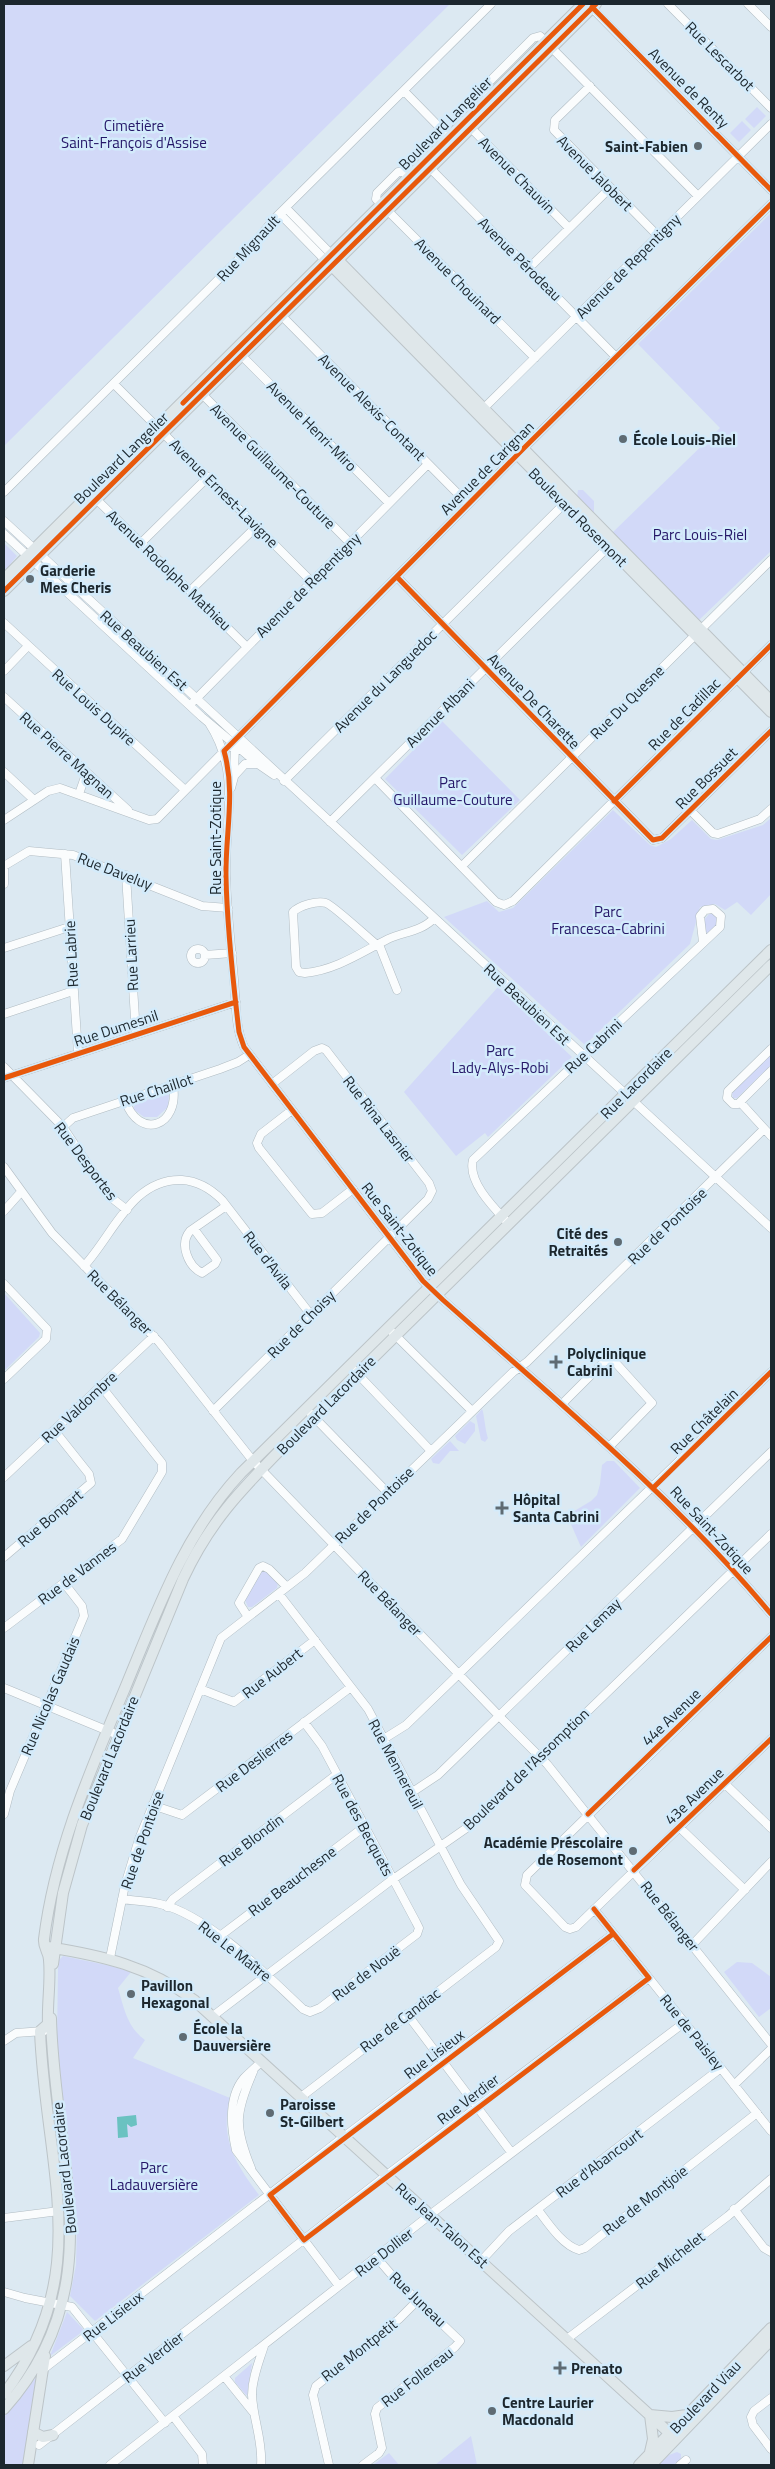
<svg xmlns="http://www.w3.org/2000/svg" width="775" height="2469" viewBox="0 0 775 2469" font-family="'Titillium Web',sans-serif">
<style>
.green{fill:#d2d9f8}
.water{fill:#6bc2c1}
.lines{fill:none;stroke-linecap:round;stroke-linejoin:round}
.minor-casing{stroke:#b1bcc3;stroke-width:9}
.major-casing{stroke:#bcc4c8;stroke-width:12}
.minor{stroke:#fafcfd;stroke-width:8}
.major{stroke:#dfe7ea;stroke-width:10}
.cycleway-casing{stroke:#d3ebfb;stroke-width:8}
.cycleway{stroke:#e8590c;stroke-width:5}
.poi-dot{fill:#5f6b73;stroke:#d3ebfb;stroke-width:2}
.labels{text-anchor:middle;dominant-baseline:central;stroke-width:5;stroke-linejoin:round;paint-order:stroke}
.street-label{font-size:15px;fill:#1c272e;stroke:#d3ebfb}
.park-label{font-size:15px;fill:#251768;stroke:#d3ebfb}
.poi-label{font-size:15px;font-weight:bold;fill:#1c272e;stroke:#d3ebfb;text-anchor:start}
</style>
<rect width="100%" height="100%" fill="#dce9f2"/>
<path class="green" d="M4,4H450L4,446Z
M757,107L766,116L754,128L745,119Z
M742,121L751,130L739,142L730,133Z
M771,213V551L699,620L612,533L720,428L638,344Z
M578,490H583L594,501V513L577,497Z
M4,543L17,556L4,572Z
M442,721L520,800L462,855L385,779Z
M613,810L650,845L656,847L671,839L692,820L711,839L717,840L763,825L771,818V894L751,915L737,902L725,910L715,904L700,907L690,944L585,1045L444,917L487,901L499,912L513,908Z
M710,913L714,914L718,919L716,926L708,933L706,932L704,920Z
M498,987L572,1057L488,1137L485,1133L456,1156L404,1092Z
M769,1056H771V1065L737,1098H733L732,1093Z
M164,1094L169,1095L168,1107L157,1117H144L133,1109L135,1104Z
M4,1293L40,1333L39,1337L4,1371Z
M482,1409C484,1412 485,1430 488,1438L485,1442L481,1440L476,1416Z
M470,1421L475,1424V1431L465,1444L457,1440L455,1436Z
M450,1441L459,1451H450L439,1464L433,1463L431,1459Z
M614,1461L640,1488L581,1547L570,1522L571,1513L591,1501L597,1495L600,1484L602,1465L607,1461Z
M266,1571L278,1582L277,1588L252,1607H248L245,1600L261,1572Z
M63,1956L111,1966L131,1972L118,1988C124,2008 127,2027 145,2040L133,2058L230,2098C219,2140 237,2165 259,2195L95,2321L70,2296L76,2265L77,2222L57,2043L58,1968L59,1960Z
M737,1962L752,1963L771,1977V2008L759,2017L724,1972Z
M67,2312L83,2329L82,2332L50,2356Z
M252,2363L247,2395H246L235,2382V2378Z
M38,2375L26,2465H4V2417Z
M471,2436L477,2465H435Z
M677,2452L681,2454V2459L673,2465H658L669,2455Z
M389,2453L399,2465H373Z"/>
<path class="water" d="M136,2115L137,2125L131,2127L127,2124L128,2137L118,2138L117,2117Z"/>
<g class="lines">
<defs>
<path id="minor" d="M588,4L771,190
M668,4L771,108
M748,4L771,27
M590,86L555,120L554,130L658,236
M404,91L452,140
M489,97L484,90L486,85L533,38L540,36L698,196
M468,125L569,228
M428,166L616,357
M409,177L403,172H398L377,193L376,199L535,358
M286,208L331,254
M280,214L325,260
M529,268L610,188
M278,312L468,504
M238,352L389,503
M114,384L312,582
M200,392L350,543
M484,408L771,124
M4,492L249,249L276,217L491,4
M93,496L247,647
M4,521L771,1228
M4,534L202,717L258,764L274,775
M141,543L208,477
M397,577L653,840L662,838L771,731
M190,591L257,526
M4,623L185,790
M4,671L28,646
M4,697L128,810
M194,701L428,464
M209,723C242,774 224,822 226,878C227,912 231,946 234,980C236,1002 235,1027 244,1047L423,1281L443,1300C557,1401 674,1497 771,1614
M4,772L34,800
M235,775L245,764H258
M375,778L496,902L504,905L513,901L771,645
M284,781L568,500
M231,788L234,777L235,743
M79,794L86,774
M691,811L713,833L718,834L760,819L771,809
M4,820L48,791L60,788L149,820L157,819L526,446L771,204
M330,822L611,544
M65,854L78,1053
M4,866L29,851L73,855L202,906L228,908
M462,866L771,560
M126,875L136,1034
M4,884V866
M4,948L69,927
M191 956a7 7 0 1 1 14 0a7 7 0 1 1-14 0Z
M205,955L232,953
M397,990L380,947L377,945C368,938 333,905 326,903C317,900 299,906 293,912L296,967L299,972L305,973C336,970 362,952 388,939C403,932 423,931 434,918
M4,1014L73,991
M771,1049L728,1091L727,1098L733,1104H738L771,1071
M4,1067L63,1127L108,1195L127,1210
M4,1078L236,1002
M125,1100C139,1141 180,1127 173,1085
M740,1102L771,1136
M292,1110L261,1134L257,1143L259,1148L312,1214L322,1213L353,1189
M63,1127L73,1118L220,1069L238,1062L249,1055
M4,1167L52,1233L159,1342L253,1461L503,1720L547,1764L771,2044
M4,1211L21,1192
M509,1224C495,1209 467,1182 473,1160L720,927L721,916L713,909L705,910L700,916L703,942
M194,1229L217,1260L215,1264L202,1273C188,1266 179,1244 190,1231L226,1206
M84,1266C113,1235 132,1178 182,1180C198,1181 211,1189 222,1200L311,1315
M4,1284L47,1329L46,1339L4,1379
M393,1333L472,1411
M350,1366L431,1451
M562,1404L604,1362L609,1359L614,1361L652,1403L610,1446
M213,1411L428,1199L432,1191L429,1183L326,1050L322,1048L314,1051L272,1084
M311,1414L388,1493
M4,1477L154,1336
M4,1557L91,1483L89,1474L54,1430
M279,1594L368,1709L461,1885L499,1941L496,1947L301,2097
M248,1617L239,1603L259,1568L263,1566L269,1569L287,1587
M4,1628L122,1539L162,1472V1463L101,1386
M771,1637L527,1875L525,1885L565,1927L570,1929L576,1927L771,1739
M4,1688L118,1735
M200,1689L234,1702L315,1640
M382,1740L406,1725L771,1372
M724,1783L771,1828
M411,1793L438,1775L771,1452
M152,1805L182,1815L351,1687
M4,1814L10,1791L84,1616L82,1606L64,1583
M679,1827L745,1890
M122,1899C134,1901 148,1901 160,1904C208,1915 268,1976 303,2009L310,2012L320,2008L417,1934L419,1928L416,1922L322,1746L304,1722
M167,1907L173,1899L336,1775
M594,1909L771,2131
M220,1936L364,1827
M693,1944L771,1862
M110,1958L125,1885L139,1839L221,1638L305,1573L513,1372L527,1362L764,1129
M407,2014L511,2152
M213,2016L389,1882L468,1827L771,1534
M4,2041L16,2033L44,2031
M262,2061C256,2067 250,2072 244,2078C228,2097 231,2128 236,2150L339,2286
M734,2085L771,2049
M251,2168C234,2126 235,2113 253,2072
M734,2209L764,2248L771,2252
M538,2210C548,2223 562,2245 579,2250L585,2248L757,2113
M4,2218L59,2211
M481,2261L509,2231L721,2068
M4,2292L25,2298L72,2307L165,2423
M567,2339L728,2216L771,2179
M41,2371L337,2142L613,1934
M224,2376L253,2412
M771,2398L754,2411L751,2417L753,2425L771,2449
M173,2416L202,2454L203,2465
M39,2445L392,2171L649,1978
M110,2465L435,2211L685,2022
M261,2465C263,2441 253,2419 252,2395C252,2378 259,2362 264,2346
M329,2465L313,2395L316,2386L399,2319L418,2300
M363,2465L379,2453L382,2448L375,2414L377,2408L455,2347L460,2341L396,2280L377,2258
M680,2465L686,2460"/>
<path id="major" d="M334,256L771,701
M328,262L771,712
M4,579L583,4
M4,591L596,4
M48,1947C104,1956 148,1966 194,2000L676,2439
M53,1964L63,1893L82,1825L183,1579C211,1519 243,1488 288,1442L771,965
M4,2366L31,2346
M4,2394C96,2273 45,2166 40,2031L48,2024C47,2003 51,1981 49,1960C49,1952 43,1948 44,1939C55,1850 91,1769 125,1688C157,1611 184,1534 241,1473L771,950
M4,2409C114,2286 54,2162 51,2018
M650,2415L672,2417L687,2415
M33,2432L43,2437L53,2435
M650,2452L653,2439L650,2415
M28,2465L45,2356
M639,2465L771,2328
M651,2465L771,2340"/>
</defs>
<use href="#minor" class="minor-casing"/>
<use href="#major" class="major-casing"/>
<use href="#minor" class="minor"/>
<use href="#major" class="major"/>
<defs>
<path id="cycleway" d="M592,7L771,190
M771,204L526,446L224,751C236,793 225,835 226,877C227,928 233,981 239,1032L244,1047L423,1281L443,1300C557,1401 674,1497 771,1614
M183,403L583,4
M397,577L653,840L662,838L771,731
M4,591L596,4
M614,801L771,645
M4,1078L236,1002
M654,1487L771,1372
M588,1814L771,1637
M634,1870L771,1739
M594,1909L649,1978L304,2240L270,2195L613,1934"/>
</defs>
<use href="#cycleway" class="cycleway-casing"/>
<use href="#cycleway" class="cycleway"/>
</g>
<g class="poi-dot">
<circle cx="698" cy="146" r="5"/>
<circle cx="623" cy="439" r="5"/>
<circle cx="30" cy="579" r="5"/>
<circle cx="618" cy="1242" r="5"/>
<path d="M553.5 1354.5h5v5h5v5h-5v5h-5v-5h-5v-5h5z"/>
<path d="M499.5 1500.5h5v5h5v5h-5v5h-5v-5h-5v-5h5z"/>
<circle cx="633" cy="1851" r="5"/>
<circle cx="131" cy="1994" r="5"/>
<circle cx="183" cy="2037" r="5"/>
<circle cx="270" cy="2113" r="5"/>
<path d="M557.5 2360.5h5v5h5v5h-5v5h-5v-5h-5v-5h5z"/>
<circle cx="492" cy="2411" r="5"/>
</g>
<g class="labels">
<g class="street-label">
<text transform="translate(720 56) rotate(45)">Rue Lescarbot</text>
<text transform="translate(689 88) rotate(45)">Avenue de Renty</text>
<text transform="translate(445 123) rotate(-45)">Boulevard Langelier</text>
<text transform="translate(595 173) rotate(45)">Avenue Jalobert</text>
<text transform="translate(517 175) rotate(45)">Avenue Chauvin</text>
<text transform="translate(248 248) rotate(-47)">Rue Mignault</text>
<text transform="translate(520 259) rotate(45)">Avenue Pérodeau</text>
<text transform="translate(628 266) rotate(-45)">Avenue de Repentigny</text>
<text transform="translate(458 281) rotate(45)">Avenue Chouinard</text>
<text transform="translate(372 407) rotate(45)">Avenue Alexis-Contant</text>
<text transform="translate(312 426) rotate(45)">Avenue Henri-Miro</text>
<text transform="translate(121 458) rotate(-44)">Boulevard Langelier</text>
<text transform="translate(273 466) rotate(45)">Avenue Guillaume-Couture</text>
<text transform="translate(487 468) rotate(-45)">Avenue de Carignan</text>
<text transform="translate(224 493) rotate(45)">Avenue Ernest-Lavigne</text>
<text transform="translate(578 517) rotate(45)">Boulevard Rosemont</text>
<text transform="translate(169 570) rotate(44)">Avenue Rodolphe Mathieu</text>
<text transform="translate(308 585) rotate(-45)">Avenue de Repentigny</text>
<text transform="translate(144 650) rotate(42)">Rue Beaubien Est</text>
<text transform="translate(385 681) rotate(-45)">Avenue du Languedoc</text>
<text transform="translate(534 701) rotate(46)">Avenue De Charette</text>
<text transform="translate(627 702) rotate(-45)">Rue Du Quesne</text>
<text transform="translate(94 707) rotate(42)">Rue Louis Dupire</text>
<text transform="translate(440 713) rotate(-45)">Avenue Albani</text>
<text transform="translate(684 714) rotate(-45)">Rue de Cadillac</text>
<text transform="translate(67 755) rotate(42)">Rue Pierre Magnan</text>
<text transform="translate(706 778) rotate(-45)">Rue Bossuet</text>
<text transform="translate(215 838) rotate(-90)">Rue Saint-Zotique</text>
<text transform="translate(115 871) rotate(21)">Rue Daveluy</text>
<text transform="translate(71 954) rotate(-93)">Rue Labrie</text>
<text transform="translate(131 955) rotate(-93)">Rue Larrieu</text>
<text transform="translate(527 1004) rotate(43)">Rue Beaubien Est</text>
<text transform="translate(116 1028) rotate(-18)">Rue Dumesnil</text>
<text transform="translate(593 1046) rotate(-43)">Rue Cabrini</text>
<text transform="translate(636 1083) rotate(-45)">Rue Lacordaire</text>
<text transform="translate(156 1090) rotate(-18)">Rue Chaillot</text>
<text transform="translate(379 1119) rotate(52)">Rue Rina Lasnier</text>
<text transform="translate(86 1161) rotate(53)">Rue Desportes</text>
<text transform="translate(667 1226) rotate(-44)">Rue de Pontoise</text>
<text transform="translate(400 1229) rotate(52)">Rue Saint-Zotique</text>
<text transform="translate(268 1260) rotate(52)">Rue d'Avila</text>
<text transform="translate(120 1302) rotate(45)">Rue Bélanger</text>
<text transform="translate(301 1324) rotate(-45)">Rue de Choisy</text>
<text transform="translate(326 1405) rotate(-45)">Boulevard Lacordaire</text>
<text transform="translate(79 1407) rotate(-43)">Rue Valdombre</text>
<text transform="translate(704 1421) rotate(-44)">Rue Châtelain</text>
<text transform="translate(374 1505) rotate(-44)">Rue de Pontoise</text>
<text transform="translate(50 1518) rotate(-40)">Rue Bonpart</text>
<text transform="translate(712 1530) rotate(47)">Rue Saint-Zotique</text>
<text transform="translate(77 1573) rotate(-37)">Rue de Vannes</text>
<text transform="translate(390 1603) rotate(46)">Rue Bélanger</text>
<text transform="translate(593 1625) rotate(-44)">Rue Lemay</text>
<text transform="translate(272 1673) rotate(-38)">Rue Aubert</text>
<text transform="translate(50 1696) rotate(-67)">Rue Nicolas Gaudais</text>
<text transform="translate(671 1717) rotate(-44)">44e Avenue</text>
<text transform="translate(109 1758) rotate(-68)">Boulevard Lacordaire</text>
<text transform="translate(254 1761) rotate(-37)">Rue Deslierres</text>
<text transform="translate(396 1764) rotate(62)">Rue Mennereuil</text>
<text transform="translate(526 1769) rotate(-44)">Boulevard de l'Assomption</text>
<text transform="translate(694 1796) rotate(-44)">43e Avenue</text>
<text transform="translate(363 1825) rotate(62)">Rue des Becquets</text>
<text transform="translate(142 1840) rotate(-71)">Rue de Pontoise</text>
<text transform="translate(251 1840) rotate(-37)">Rue Blondin</text>
<text transform="translate(292 1881) rotate(-37)">Rue Beauchesne</text>
<text transform="translate(670 1916) rotate(52)">Rue Bélanger</text>
<text transform="translate(235 1951) rotate(38)">Rue Le Maître</text>
<text transform="translate(366 1973) rotate(-37)">Rue de Nouë</text>
<text transform="translate(400 2020) rotate(-37)">Rue de Candiac</text>
<text transform="translate(692 2032) rotate(51)">Rue de Paisley</text>
<text transform="translate(434 2054) rotate(-37)">Rue Lisieux</text>
<text transform="translate(468 2099) rotate(-37)">Rue Verdier</text>
<text transform="translate(599 2163) rotate(-37)">Rue d'Abancourt</text>
<text transform="translate(64 2168) rotate(-96)">Boulevard Lacordaire</text>
<text transform="translate(645 2200) rotate(-38)">Rue de Montjoie</text>
<text transform="translate(442 2225) rotate(42)">Rue Jean-Talon Est</text>
<text transform="translate(384 2252) rotate(-38)">Rue Dollier</text>
<text transform="translate(670 2260) rotate(-38)">Rue Michelet</text>
<text transform="translate(418 2299) rotate(44)">Rue Juneau</text>
<text transform="translate(113 2316) rotate(-38)">Rue Lisieux</text>
<text transform="translate(359 2350) rotate(-38)">Rue Montpetit</text>
<text transform="translate(153 2357) rotate(-38)">Rue Verdier</text>
<text transform="translate(417 2377) rotate(-38)">Rue Follereau</text>
<text transform="translate(705 2397) rotate(-46)">Boulevard Viau</text>
</g>
<g class="park-label">
<text x="134" y="125">Cimetière<tspan x="134" dy="17">Saint-François d'Assise</tspan></text>
<text x="700" y="534">Parc Louis-Riel</text>
<text x="453" y="782">Parc<tspan x="453" dy="17">Guillaume-Couture</tspan></text>
<text x="608" y="911">Parc<tspan x="608" dy="17">Francesca-Cabrini</tspan></text>
<text x="500" y="1050">Parc<tspan x="500" dy="17">Lady-Alys-Robi</tspan></text>
<text x="154" y="2167">Parc<tspan x="154" dy="17">Ladauversière</tspan></text>
</g>
<g class="poi-label">
<text x="688" y="146" text-anchor="end">Saint-Fabien</text>
<text x="633" y="439">École Louis-Riel</text>
<text x="40" y="570">Garderie<tspan x="40" dy="17">Mes Cheris</tspan></text>
<text x="608" y="1233" text-anchor="end">Cité des<tspan x="608" dy="17">Retraités</tspan></text>
<text x="567" y="1353">Polyclinique<tspan x="567" dy="17">Cabrini</tspan></text>
<text x="513" y="1499">Hôpital<tspan x="513" dy="17">Santa Cabrini</tspan></text>
<text x="623" y="1842" text-anchor="end">Académie Préscolaire<tspan x="623" dy="17">de Rosemont</tspan></text>
<text x="141" y="1985">Pavillon<tspan x="141" dy="17">Hexagonal</tspan></text>
<text x="193" y="2028">École la<tspan x="193" dy="17">Dauversière</tspan></text>
<text x="280" y="2104">Paroisse<tspan x="280" dy="17">St-Gilbert</tspan></text>
<text x="571" y="2368">Prenato</text>
<text x="502" y="2402">Centre Laurier<tspan x="502" dy="17">Macdonald</tspan></text>
</g>
</g>
<rect width="775" height="2469" fill="none" stroke="#1c272e" stroke-width="10"/>
</svg>
